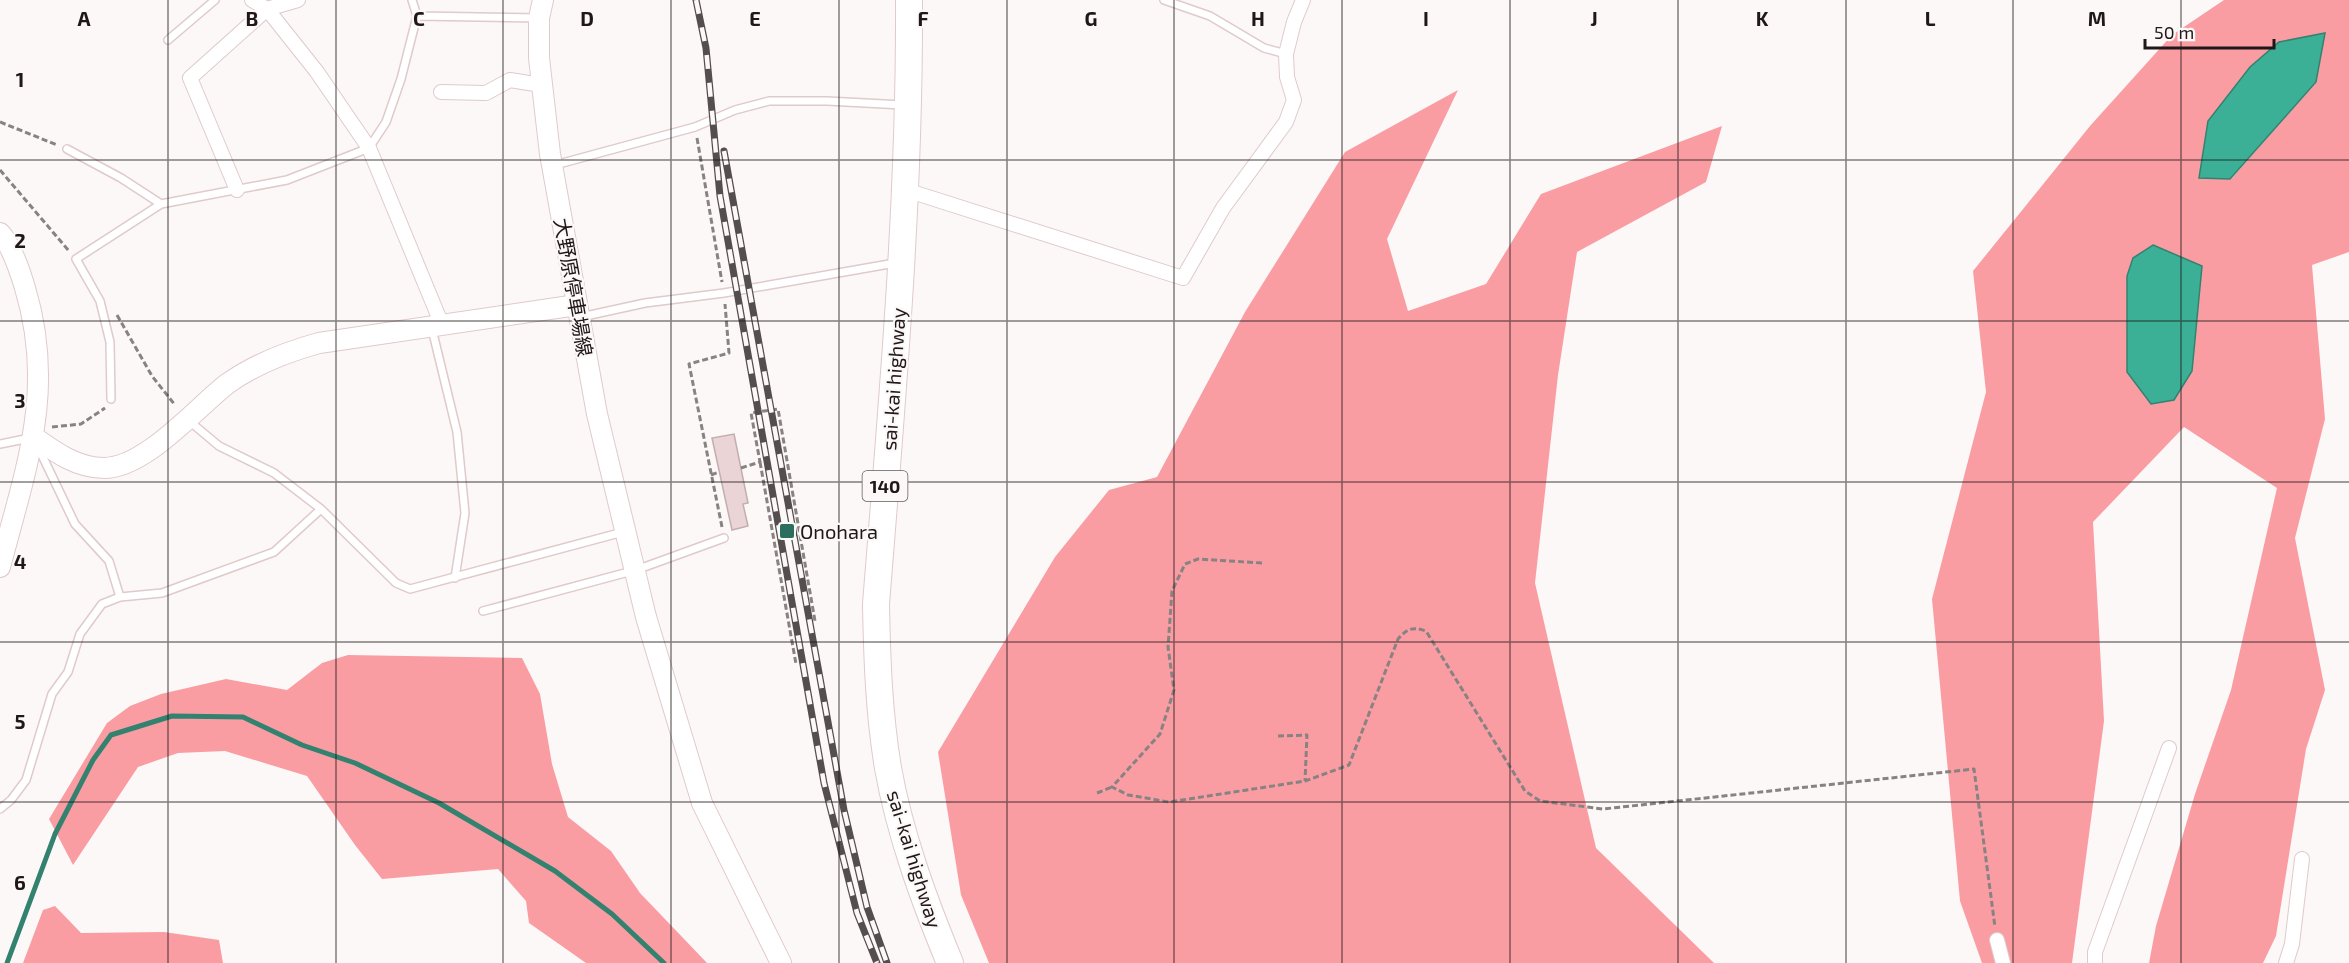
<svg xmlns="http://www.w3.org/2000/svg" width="2349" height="963" viewBox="0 0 2349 963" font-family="'Exo 2','Noto Sans JP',sans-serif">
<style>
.forest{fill:#fa9da3;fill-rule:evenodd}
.water{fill:#3cb096;stroke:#338270;stroke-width:1.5}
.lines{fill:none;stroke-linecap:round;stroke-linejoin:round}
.stream{stroke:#338270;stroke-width:5}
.building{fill:#ead4d5;stroke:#c3aeaf;stroke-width:1.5}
.lane-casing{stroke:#e0cacb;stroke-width:10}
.street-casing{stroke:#e0cacb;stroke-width:16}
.secondary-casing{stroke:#e0cacb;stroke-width:22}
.highway-casing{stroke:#e0cacb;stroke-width:28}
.path{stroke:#888283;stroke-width:3;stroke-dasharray:6 3;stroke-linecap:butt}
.lane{stroke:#fff;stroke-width:7}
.street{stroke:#fff;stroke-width:14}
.secondary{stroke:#fff;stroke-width:20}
.highway{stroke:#fff;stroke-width:26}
.rail-casing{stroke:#554e4e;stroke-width:7}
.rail{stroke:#fcf8f8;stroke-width:4.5;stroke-dasharray:14;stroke-linecap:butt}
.grid{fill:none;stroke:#1f1718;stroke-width:1.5;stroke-opacity:0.55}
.poi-dot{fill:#2d6f5f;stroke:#fcf8f8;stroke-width:2}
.labels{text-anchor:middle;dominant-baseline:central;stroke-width:4.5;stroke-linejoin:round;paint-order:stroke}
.shield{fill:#fcf8f8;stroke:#615a5b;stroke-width:1.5}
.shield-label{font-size:18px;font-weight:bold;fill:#1f1718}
.street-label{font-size:20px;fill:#1f1718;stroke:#fcf8f8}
.poi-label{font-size:20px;fill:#1f1718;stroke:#fcf8f8;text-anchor:start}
.grid-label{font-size:20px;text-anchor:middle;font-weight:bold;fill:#1f1718;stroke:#fcf8f8;stroke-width:4.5;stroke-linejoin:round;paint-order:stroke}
</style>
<rect width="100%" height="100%" fill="#fcf8f8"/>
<path class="forest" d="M2224,0H2349V252L2312,265L2325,419L2295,538L2325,690L2306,749L2276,936L2263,963H2149L2156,926L2195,794L2231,690L2277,488L2184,427L2093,522L2104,721L2072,963H1982L1960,901L1932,599L1986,392L1973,271L2090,126L2172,35ZM2325,33L2316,82L2231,179Z
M1458,90L1387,239L1408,311L1486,284L1541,194L1722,126L1706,182L1577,252L1558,375L1535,583L1596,848L1714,963H989L961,895L938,752L1055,557L1109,490L1157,477L1245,312L1345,152Z
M348,655L522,658L540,694L552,764L568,817L611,851L640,893L707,963H586L529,923L526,901L498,869L382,879L355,845L307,776L225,751L178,753L138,767L73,865L49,819L107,723L130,706L161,694L226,679L287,690L322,663Z
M55,906L81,933L164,932L219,940L223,963H23L43,910Z"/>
<path class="water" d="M2325,33L2316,82L2230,179L2199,178L2208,121L2250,67L2279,42Z
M2153,245L2202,266L2192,371L2174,400L2151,404L2127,372V276L2133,258Z"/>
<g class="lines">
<path class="stream" d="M7,963L55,834L93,760L111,735L172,716L243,717L302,745L355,763L439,803L555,871L612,914L664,963"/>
</g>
<path class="building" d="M734,434L748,503L743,504L748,526L732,530L712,438Z"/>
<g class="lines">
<defs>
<path id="lane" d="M1164,0L1210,16L1264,48L1286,54
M417,16L538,18
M168,40L215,0
M67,149L121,178L161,204L287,180L369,148L386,122L401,79L417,16L412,0
M555,165L695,127L735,110L769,101H827L903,105
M581,317L645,303L724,293L895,263
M432,329L457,432L465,513L455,578
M111,399L110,342L100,301L76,259L161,204
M188,420L219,446L274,473L321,509L396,583L410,589L623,532
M0,444L30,438
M39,449L75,524L109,561L120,597
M483,611L636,570L724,538
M0,809L11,800L26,780L52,694L68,672L80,634L102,604L120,597L162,593L274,552L321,509"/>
<path id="street" d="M252,0L267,9L317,72L369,148L442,325
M441,92L486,93L510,80L541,85
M237,190L190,78L267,9L298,0
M906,190L1183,278L1223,208L1286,122L1294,100L1287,77L1286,54L1294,22L1303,0
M1997,940L2003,963
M2095,963V952L2169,748
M2286,963L2292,944L2302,859"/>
<path id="secondary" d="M543,0L539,18V58L550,154L597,414L646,617L702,803L781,963
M0,233C12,246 20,271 25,288C56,391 26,467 0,567
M34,437C55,452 77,468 104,468C145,468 195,409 227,384C255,364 286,352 319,343L577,305"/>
<path id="highway" d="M909,0C910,202 892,403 876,604C877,659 879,714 888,768C900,835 924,900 950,963"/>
</defs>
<use href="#lane" class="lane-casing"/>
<use href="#street" class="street-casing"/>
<use href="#secondary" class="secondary-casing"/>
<use href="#highway" class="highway-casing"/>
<path class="path" d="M0,122L57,145
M697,138L722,282
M0,170L69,251
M117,315L152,376L175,405
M52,427L81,424L105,408
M760,462L796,664
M741,468L760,462L751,413L778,409L815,621
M711,475L719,472
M722,527L689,364L729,353L725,304
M1262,563L1198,559L1185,564L1172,591L1168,647L1174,690L1160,734L1112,787L1128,795L1169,802L1305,781L1349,765L1398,639C1407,629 1412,626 1426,631L1525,791L1540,801L1603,809L1974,769L1995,927
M1278,736L1307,735L1305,781
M1097,793L1112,787"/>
<use href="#lane" class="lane"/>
<use href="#street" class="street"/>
<use href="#secondary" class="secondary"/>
<use href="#highway" class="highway"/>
<defs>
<path id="rail" d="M696,0L706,48L720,196L824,783L857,913L877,963
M724,151L844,810L867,907L887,963"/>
</defs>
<use href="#rail" class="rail-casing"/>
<use href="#rail" class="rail"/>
</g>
<path class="grid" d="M168,0V963M336,0V963M503,0V963M671,0V963M839,0V963M1007,0V963M1174,0V963M1342,0V963M1510,0V963M1678,0V963M1846,0V963M2013,0V963M2181,0V963M0,160H2349M0,321H2349M0,482H2349M0,642H2349M0,802H2349"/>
<rect class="poi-dot" x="779" y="523" width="16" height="16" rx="3"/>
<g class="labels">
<rect class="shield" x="862.5" y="471" width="45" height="30" rx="4.5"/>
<g class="shield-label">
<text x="885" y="486">140</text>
</g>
<g class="street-label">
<text transform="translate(574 287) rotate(80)">大野原停車場線</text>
<text transform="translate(893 379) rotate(-86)">sai-kai highway</text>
<text transform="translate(915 859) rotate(73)">sai-kai highway</text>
</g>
<g class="poi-label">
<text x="800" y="531">Onohara</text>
</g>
</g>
<g class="grid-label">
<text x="84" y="26">A</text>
<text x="252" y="26">B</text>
<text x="419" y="26">C</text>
<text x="587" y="26">D</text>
<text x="755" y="26">E</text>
<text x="923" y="26">F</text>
<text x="1091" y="26">G</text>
<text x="1258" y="26">H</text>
<text x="1426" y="26">I</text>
<text x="1594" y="26">J</text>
<text x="1762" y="26">K</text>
<text x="1930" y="26">L</text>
<text x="2097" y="26">M</text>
<text x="20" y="87">1</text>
<text x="20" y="248">2</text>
<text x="20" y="408">3</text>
<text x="20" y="569">4</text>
<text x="20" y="729">5</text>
<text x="20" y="890">6</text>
</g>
<path d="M2145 39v9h129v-9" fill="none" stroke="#1f1718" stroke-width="3"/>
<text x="2154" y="39" font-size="18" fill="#1f1718" stroke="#fcf8f8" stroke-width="4.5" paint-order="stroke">50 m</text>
</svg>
